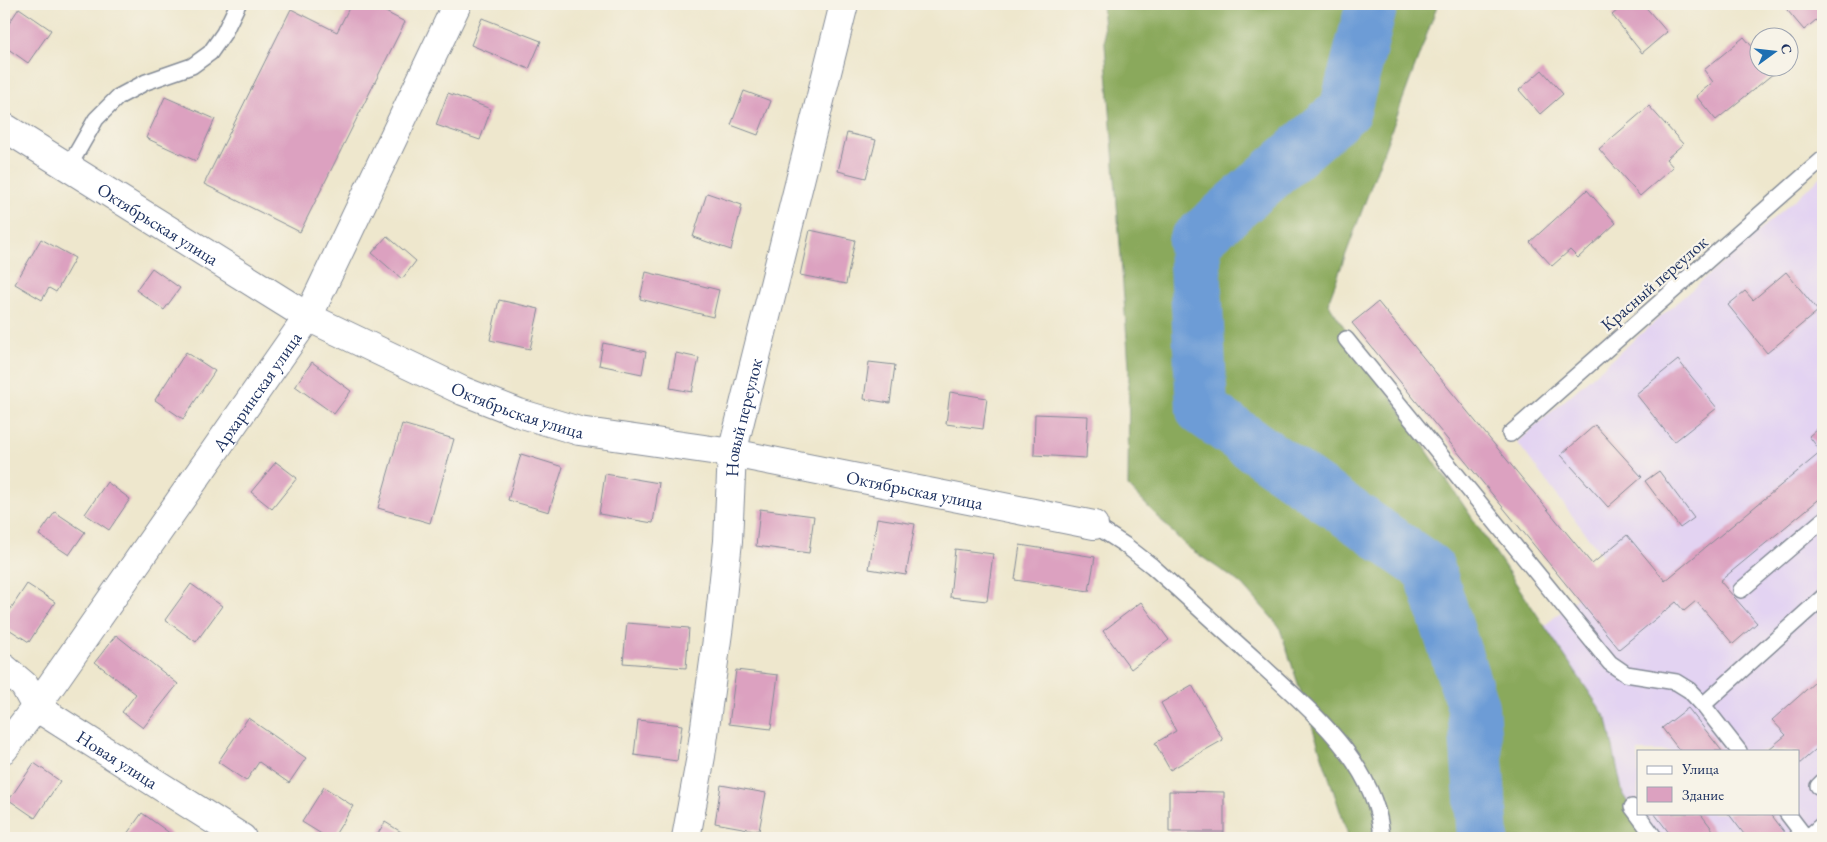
<svg xmlns="http://www.w3.org/2000/svg" width="1827" height="842" viewBox="0 0 1827 842" font-family="'EB Garamond',serif">
<style>
.built{fill:#e3d3f2;fill-rule:evenodd}
.forest{fill:#8aa95c;stroke:#526c5d}
.lines{fill:none;stroke-linecap:round;stroke-linejoin:round}
.river{stroke:#6d9cd6;stroke-width:52}
.building{fill:#dca1c0}
.lane-casing{stroke:#848b96;stroke-width:18}
.street-casing{stroke:#848b96;stroke-width:30}
.lane{stroke:#fff;stroke-width:15}
.street{stroke:#fff;stroke-width:28}
.labels{text-anchor:middle;dominant-baseline:central;stroke-width:4.5;stroke-linejoin:round;paint-order:stroke}
.street-label{font-size:18px;fill:#1b2f5e;stroke:#f7f3e8}
</style>
<rect width="100%" height="100%" fill="#f7f3e8"/>
<filter id="ink" filterUnits="userSpaceOnUse"><feTurbulence type="fractalNoise" baseFrequency=".02" numOctaves="2"/><feDisplacementMap in="SourceGraphic" scale="10" xChannelSelector="R" yChannelSelector="G"/><feConvolveMatrix kernelMatrix="1 2 1 2 8 2 1 2 1" color-interpolation-filters="sRGB"/></filter>
<filter id="wash" filterUnits="userSpaceOnUse"><feTurbulence type="fractalNoise" baseFrequency=".0096" numOctaves="4" result="noise"/><feDisplacementMap in="SourceGraphic" scale="20" xChannelSelector="R" yChannelSelector="G"/><feGaussianBlur stdDeviation="1.12" result="paint"/><feColorMatrix in="noise" values="0 0 0 0 0 0 0 0 0 0 0 0 0 0 0 0 0 1.4 0 .05"/><feComposite in="paint" operator="in"/></filter>
<g filter="url(#wash)">
<rect width="100%" height="100%" fill="#eee7cd"/>
<path class="built" d="M1823,175V838H1652L1623,795L1607,719L1544,626L1612,569L1517,442ZM1638,751H1798V813H1638Z"/>
<path class="forest" d="M1102,4H1438L1328,303L1607,719L1623,795L1652,838H1349L1279,626L1243,585L1186,546L1128,486L1129,366Z"/>
<g class="lines">
<path class="river" d="M1372,4L1345,110L1194,242L1202,410L1429,569L1473,707L1483,838"/>
</g>
<g id="blocks">
<path class="building" d="M351,4H370L405,22L300,232L204,184L291,9L337,32Z
M1625,4H1643L1667,32L1642,53L1612,15Z
M1782,4H1823V28L1816,20L1804,30Z
M19,8L51,30L28,63L4,46V31Z
M482,18L541,41L529,69L471,45Z
M1744,37L1760,56V68H1769L1774,73L1716,120L1696,96L1713,82L1704,70Z
M1542,70L1563,94L1540,114L1519,90Z
M744,91L771,101L758,135L731,125Z
M448,93L491,109L480,140L436,125Z
M165,97L215,119L196,161L146,138Z
M1649,106L1683,144L1666,159L1673,167L1640,196L1599,149Z
M847,133L876,140L866,178L838,171Z
M1587,190L1616,223L1578,258L1570,250L1552,266L1530,242Z
M707,193L742,205L731,250L693,237Z
M810,230L855,240L846,284L800,275Z
M387,236L416,261L402,279L372,253Z
M41,239L75,258L56,292L49,288L42,300L15,284Z
M152,268L180,288L164,310L136,290Z
M646,272L719,290L713,317L640,299Z
M1786,272L1818,311L1767,353L1728,305L1745,291L1753,300Z
M499,300L539,309L530,349L490,340Z
M1378,302L1592,564L1627,535L1665,581L1821,452L1809,436L1823,424V496L1720,581L1757,623L1733,644L1696,601L1684,611L1676,602L1619,649L1352,323Z
M603,343L646,352L642,374L599,365Z
M186,352L215,371L183,419L155,400Z
M676,353L699,358L692,392L670,388Z
M1678,360L1717,408L1674,442L1636,394Z
M312,362L351,391L334,414L295,386Z
M869,362L895,365L890,403L864,399Z
M950,392L987,398L983,429L946,424Z
M1035,414L1088,416L1086,458L1034,455Z
M402,424L454,439L430,523L378,508Z
M1595,425L1642,477L1608,507L1561,455Z
M521,454L563,467L549,512L508,500Z
M276,462L297,478L272,509L251,492Z
M1659,471L1694,518L1680,528L1645,481Z
M605,474L659,483L653,523L599,514Z
M107,482L130,499L109,530L85,514Z
M760,509L814,516L809,553L756,546Z
M55,512L85,532L69,555L39,535Z
M877,518L915,524L906,575L869,569Z
M1020,545L1095,557L1089,591L1015,580Z
M955,549L993,554L987,601L950,597Z
M27,584L55,602L29,642L4,626V619Z
M191,584L222,606L196,642L165,620Z
M1141,602L1169,640L1131,669L1103,631Z
M627,623L689,628L686,668L623,663Z
M116,635L178,684L143,728L122,712L136,694L95,662Z
M736,670L778,675L771,729L729,724Z
M1823,675V743L1798,765V751L1769,749L1786,735L1772,720Z
M1192,685L1223,740L1170,770L1155,743L1176,731L1161,703Z
M1688,708L1722,751H1680L1662,728Z
M248,718L306,758L289,783L259,762L246,781L218,762Z
M638,720L682,725L677,761L634,755Z
M34,763L60,781L35,818L9,800Z
M721,785L766,793L759,831L715,823Z
M324,787L353,806L333,838H328L302,822Z
M1169,791L1224,792V832H1169Z
M142,813L171,834L168,838H124Z
M1654,813H1700L1719,838H1673Z
M1728,813H1770L1789,838H1747Z
M385,822L411,838H375Z"/>
</g>
</g>
<g filter="url(#ink)">
<use href="#blocks" fill-opacity="0" stroke="#848b96" stroke-width="1"/>
<g class="lines">
<defs>
<path id="lane" d="M68,168L96,119L118,97L146,82L192,66L210,53L224,33L238,4
M1346,339L1610,663L1626,674L1676,682L1689,690L1703,705L1739,751
M1510,434L1823,159
M1094,525L1125,545L1152,566C1187,597 1221,629 1256,660C1307,708 1377,762 1382,838
M1741,590L1823,520
M1703,705L1823,597
M1818,786L1823,781
M1632,807L1655,838
M1787,813L1806,838
M1807,838L1823,824"/>
<g id="street">
<path id="s1" d="M4,127L308,317L463,391L519,413L579,431L732,453L1094,525"/>
<path id="s2" d="M4,668L24,685L36,707L242,838"/>
<path id="s3" d="M4,749L36,707L308,317L457,4"/>
<path id="s4" d="M686,838L701,756L719,625L728,541L732,453L844,4"/>
</g>
</defs>
<use href="#lane" class="lane-casing"/>
<use href="#street" class="street-casing"/>
<use href="#lane" class="lane"/>
<use href="#street" class="street"/>
</g>
</g>
<g class="labels">
<g class="street-label">
<text stroke="none"><textPath href="#s1" startOffset="182">Октябрьская улица</textPath></text>
<text transform="translate(1654 283) rotate(-41)">Красный переулок</text>
<text stroke="none"><textPath href="#s3" startOffset="438">Архаринская улица</textPath></text>
<text stroke="none"><textPath href="#s1" startOffset="588">Октябрьская улица</textPath></text>
<text stroke="none"><textPath href="#s4" startOffset="425">Новый переулок</textPath></text>
<text stroke="none"><textPath href="#s1" startOffset="994">Октябрьская улица</textPath></text>
<text stroke="none"><textPath href="#s2" startOffset="148">Новая улица</textPath></text>
</g>
</g>
<rect width="1827" height="842" fill="none" stroke="#f7f3e8" stroke-width="20"/>
<rect x="1637" y="750" width="162" height="65" fill="#f7f3e8" stroke="#9fa5b1"/>
<rect x="1647" y="766" width="25" height="8" fill="#ffffff" stroke="#9fa5b1"/>
<text x="1682" y="774" font-size="15" fill="#1b2f5e">Улица</text>
<rect x="1647" y="787" width="25" height="15" fill="#dca1c0" stroke="#9fa5b1"/>
<text x="1682" y="800" font-size="15" fill="#1b2f5e">Здание</text>
<g transform="translate(1774 52) rotate(75)"><circle r="24" fill="#f7f3e8" stroke="#9fa5b1"/>
<path d="M0-4L9 19L0 12L-9 19Z" fill="#1f6fb2"/>
<text y="-8" font-size="14" font-weight="bold" text-anchor="middle" fill="#1b2f5e">С</text>
</g>
</svg>
